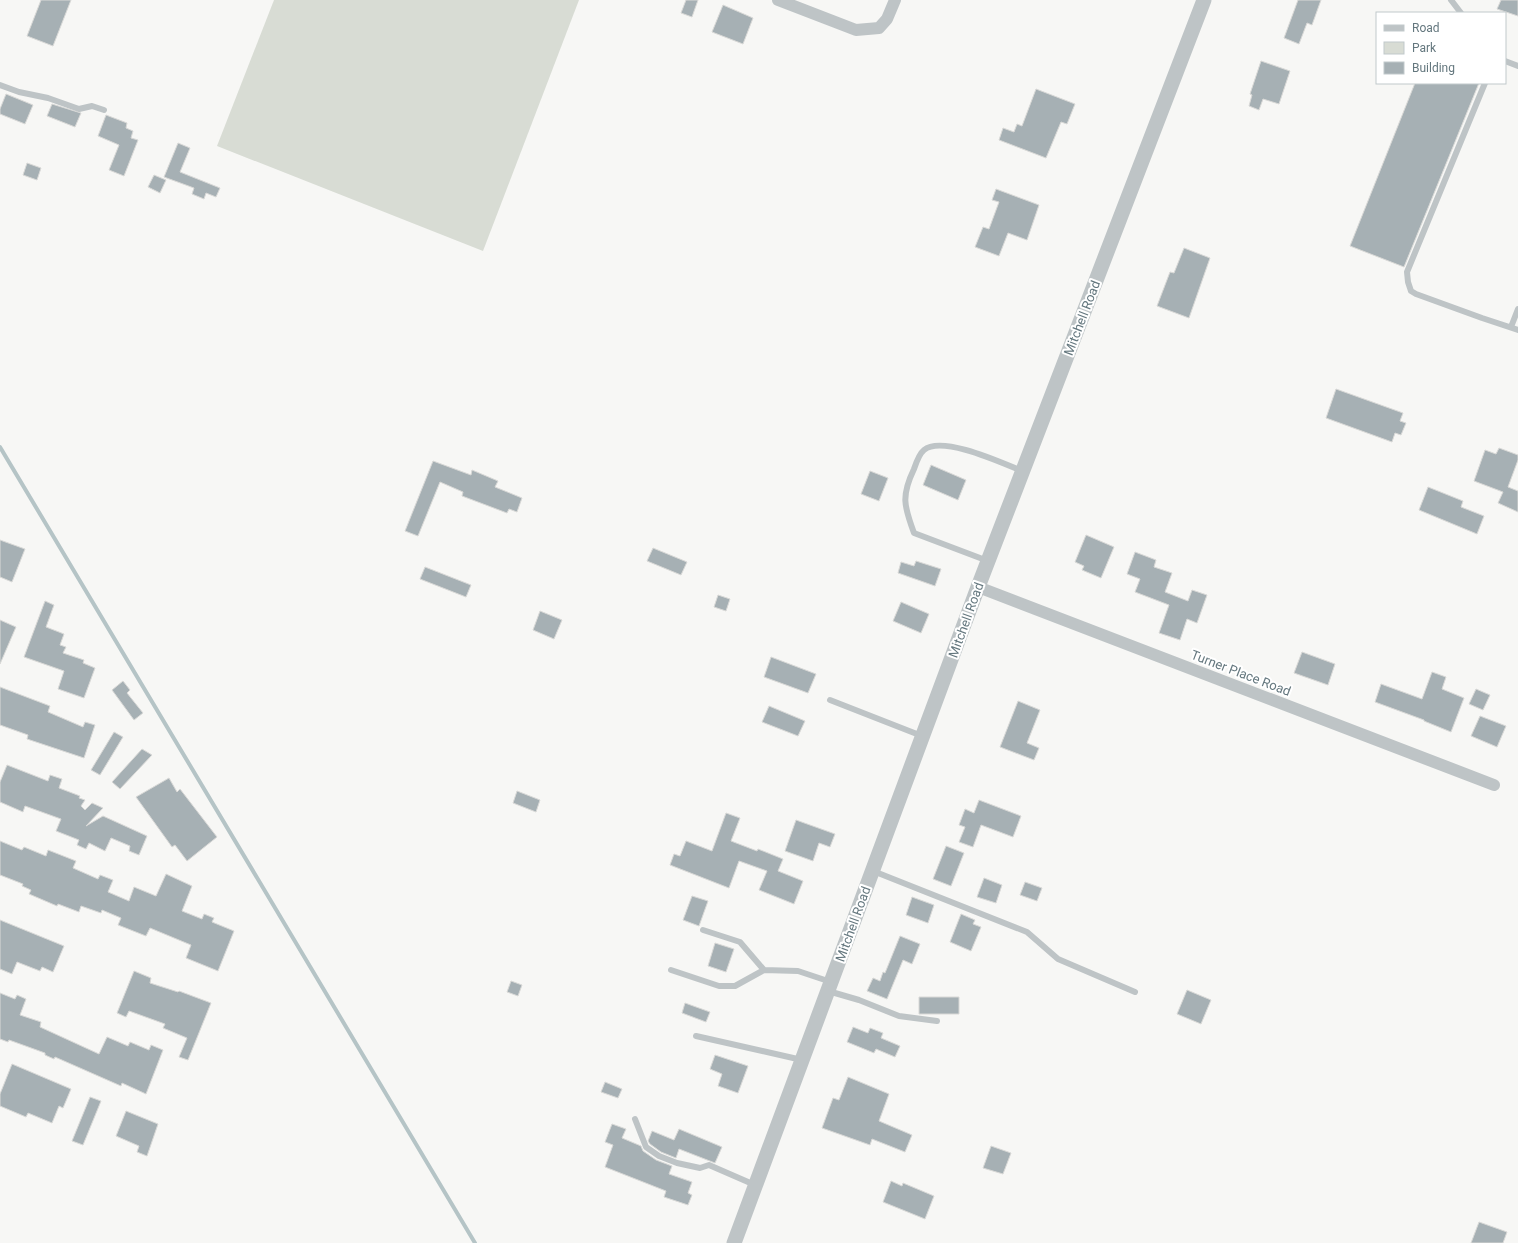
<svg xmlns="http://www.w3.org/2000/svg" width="1518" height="1243" viewBox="0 0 1518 1243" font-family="Roboto,sans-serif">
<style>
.green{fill:#d8dcd4}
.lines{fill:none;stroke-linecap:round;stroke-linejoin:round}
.stream{stroke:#b5c4c6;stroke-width:4}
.building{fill:#a6b0b4;stroke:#d9d9d7}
.service{stroke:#bec4c6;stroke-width:6}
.minor{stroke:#bec4c6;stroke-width:12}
.tertiary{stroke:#bec4c6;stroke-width:15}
.labels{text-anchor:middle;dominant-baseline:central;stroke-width:4;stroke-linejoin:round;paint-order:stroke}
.street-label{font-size:13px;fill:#64777e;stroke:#fff}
</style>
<rect width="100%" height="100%" fill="#f7f7f5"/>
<path class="green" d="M274,0H579L483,251L217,146Z"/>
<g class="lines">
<path class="stream" d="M0,447L475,1243"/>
</g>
<path class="building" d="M41,0H71L53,46L27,36Z
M686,0H698L692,17L681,13Z
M1298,0H1321L1312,25L1307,23L1299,44L1284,38Z
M1501,0H1518V16L1497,9Z
M723,5L753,18L743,44L712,32Z
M1261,61L1290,71L1279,104L1263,99L1259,110L1249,106L1252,95L1250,94Z
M1415,83H1479L1404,267L1350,246Z
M1036,89L1075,104L1067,124L1061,122L1046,158L999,140L1003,128L1014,132L1017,124L1022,126Z
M6,94L33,105L25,124L0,114V109Z
M52,104L81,113L75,127L47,116Z
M106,115L127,123L126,128L133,131L131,138L138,140L124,176L109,170L119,145L98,136Z
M178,143L190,148L180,172L220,188L216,197L206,193L204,199L192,194L194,188L164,177Z
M27,163L41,168L37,180L23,175Z
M154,175L166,180L160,193L148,187Z
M996,189L1039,205L1027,240L1008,233L999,256L975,247L983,227L989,229L999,202L992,200Z
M1184,248L1210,258L1189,318L1157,306L1170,272L1174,273Z
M1336,389L1403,413L1400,421L1406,423L1401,435L1395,433L1392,442L1326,418Z
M1499,448L1518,455V460L1508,487L1518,491V512L1498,503L1503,492L1474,481L1485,450L1496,454Z
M433,461L471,475L472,470L498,481L495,487L522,498L517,512L509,509L507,513L462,496L463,492L440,482L418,536L405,531Z
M931,465L966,480L958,500L923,485Z
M870,471L888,478L879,501L861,494Z
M1428,487L1463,501L1461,507L1484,516L1477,534L1419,510Z
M1086,535L1114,547L1101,578L1082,570L1084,566L1075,562Z
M0,540L25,549L12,582L0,577Z
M653,548L687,562L681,575L647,561Z
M1135,552L1156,560L1154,567L1172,573L1165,592L1188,601L1192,590L1207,595L1197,623L1187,619L1180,640L1159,633L1169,605L1135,592L1140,579L1127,574Z
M916,561L941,569L935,586L898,573L901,562L914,566Z
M425,567L471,585L466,597L420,579Z
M718,595L730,599L726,611L714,607Z
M45,601L54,605L46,627L64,634L60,645L66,647L63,653L84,660L83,663L95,668L84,698L58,689L64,671L24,657Z
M901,602L929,614L921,633L893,621Z
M540,611L562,620L554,639L533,630Z
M0,620L16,627L0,664Z
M1302,652L1335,664L1328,685L1294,673Z
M771,657L816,674L808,693L764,677Z
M1432,672L1446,677L1442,689L1464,698L1451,732L1424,721V720L1375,702L1381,684L1422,699Z
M123,681L130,690L127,693L143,713L134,720L112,690Z
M0,687L50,706L48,712L83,727L85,722L95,725L84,758L27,739L28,735L0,725Z
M1476,689L1490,695L1483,710L1469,704Z
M1018,701L1040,710L1027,743L1039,748L1034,760L1000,747Z
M769,706L805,721L798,736L762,722Z
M1480,716L1506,726L1497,747L1471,736Z
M114,732L123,737L100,775L91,770Z
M142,749L152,755L120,789L112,782Z
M7,765L48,781L50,775L62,779L59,788L80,796L79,798L85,800L81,806L85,810L92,803L103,808L86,826L103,816L147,836L139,855L129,851L130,846L111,838L105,851L89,843L86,849L77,845L79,840L56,831L61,819L25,806L23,812L0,802V782Z
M169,778L177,792L180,789L217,837L187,861L175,845L172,847L136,797Z
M517,791L540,800L536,812L513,803Z
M979,800L1021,816L1013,837L981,825L973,847L959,842L965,827L959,825L965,809L974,813Z
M726,813L740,818L731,841L757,851L758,849L783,859L778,871L803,881L794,904L759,890L767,871L739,861L729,888L670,865L674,854L680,856L686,841L712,851Z
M796,820L835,834L830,847L819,843L813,861L785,851Z
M0,841L22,850L24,847L46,856L48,850L76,861L73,868L98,879L100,875L113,880L108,892L129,901L134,887L156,896L166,874L192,886L182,911L202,919L204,914L214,918L212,922L234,931L218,971L186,958L191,945L150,928L146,936L118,925L121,918L102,910L101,913L81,906L79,912L58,904L57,906L29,894L31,890L22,886L23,884L0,875Z
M946,846L964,853L951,886L933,879Z
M984,878L1002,885L996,903L977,897Z
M1025,882L1042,888L1037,901L1020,895Z
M692,896L708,901L699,926L683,920Z
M912,897L934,905L928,923L906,915Z
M961,914L975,920L973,924L981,927L971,951L950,942Z
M0,920L64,946L53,972L42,967L40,971L17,962L12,974L0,969Z
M900,936L920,944L912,964L903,960L887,999L867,991L873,978L880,981L883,972L885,973Z
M715,943L734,949L726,972L708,966Z
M134,971L151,978L150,983L178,992L179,991L211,1003L188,1060L179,1057L187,1038L163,1028L165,1024L129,1011L126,1017L117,1013Z
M511,981L522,985L518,996L507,992Z
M1187,990L1211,1000L1201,1024L1177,1014Z
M0,993L15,999L17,995L26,999L20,1015L41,1022L40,1027L99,1054L107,1037L128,1046L130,1042L149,1050L151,1045L163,1050L146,1094L122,1083L121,1086L55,1057L54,1059L45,1055V1053L9,1040L8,1042L0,1039Z
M919,997H959V1014H919Z
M685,1003L710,1012L706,1022L682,1013Z
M853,1027L868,1033L870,1028L883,1033L881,1038L900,1046L895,1057L876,1049L874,1053L847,1042Z
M715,1055L748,1066L738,1093L718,1086L722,1074L710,1069Z
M12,1064L71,1089L63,1108L59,1106L52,1123L28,1113L26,1117L0,1106V1094Z
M848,1077L889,1094L879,1121L912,1135L905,1152L872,1139L870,1145L822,1128L833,1098L839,1100Z
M605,1082L622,1089L618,1098L601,1092Z
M90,1097L101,1101L83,1145L72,1141Z
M126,1111L158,1124L147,1156L137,1152L139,1146L116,1136Z
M612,1124L626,1129L622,1138L641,1146L643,1151L656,1160L672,1166L669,1174L692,1182L688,1193L692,1195L688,1205L664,1197L666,1191L605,1167L613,1145L605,1142Z
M679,1129L722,1147L715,1163L679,1149L676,1158L661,1152L650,1144L648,1141L652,1131L674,1140Z
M991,1146L1011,1153L1003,1174L983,1168Z
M891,1181L902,1186L903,1183L934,1196L925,1219L883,1202Z
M1479,1222L1507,1232L1503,1243H1471Z"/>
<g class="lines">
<path class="service" d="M1451,0L1461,13
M1505,61L1518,66
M1485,83L1407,272L1408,282L1411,291L1416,294L1482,318L1518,330
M0,85L19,92L48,98L79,109L92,106L104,110
M1511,327L1518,309
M988,561L914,533C904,506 901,496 914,469C916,463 919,454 924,450C942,435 1002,463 1022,471
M830,700L922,736
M873,871L1027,932L1058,959L1135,992
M703,930L740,942L764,970L798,971L831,982
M671,970L719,986H735L764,970
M828,991L859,1000L899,1016L937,1021
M696,1036L802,1060
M635,1119L646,1147L659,1156L677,1163L700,1168L709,1165L755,1185"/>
<path class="minor" d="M778,0L856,30L879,28L887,19L895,0
M978,587L1494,785"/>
<path class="tertiary" d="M734,1243L978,587L1204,0"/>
</g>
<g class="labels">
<g class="street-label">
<text transform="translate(1082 318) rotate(-69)">Mitchell Road</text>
<text transform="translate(966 620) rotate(-70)">Mitchell Road</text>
<text transform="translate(1241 673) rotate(21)">Turner Place Road</text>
<text transform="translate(853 924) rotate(-70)">Mitchell Road</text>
</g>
</g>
<rect x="1376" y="12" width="130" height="72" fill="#ffffff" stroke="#c1c9cb"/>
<rect x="1384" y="25" width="20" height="6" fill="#bec4c6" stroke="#c1c9cb"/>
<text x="1412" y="32" font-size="12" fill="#64777e">Road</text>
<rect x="1384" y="42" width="20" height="12" fill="#d8dcd4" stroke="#c1c9cb"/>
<text x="1412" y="52" font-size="12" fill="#64777e">Park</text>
<rect x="1384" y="62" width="20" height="12" fill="#a6b0b4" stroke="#c1c9cb"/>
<text x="1412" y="72" font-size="12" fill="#64777e">Building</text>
</svg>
